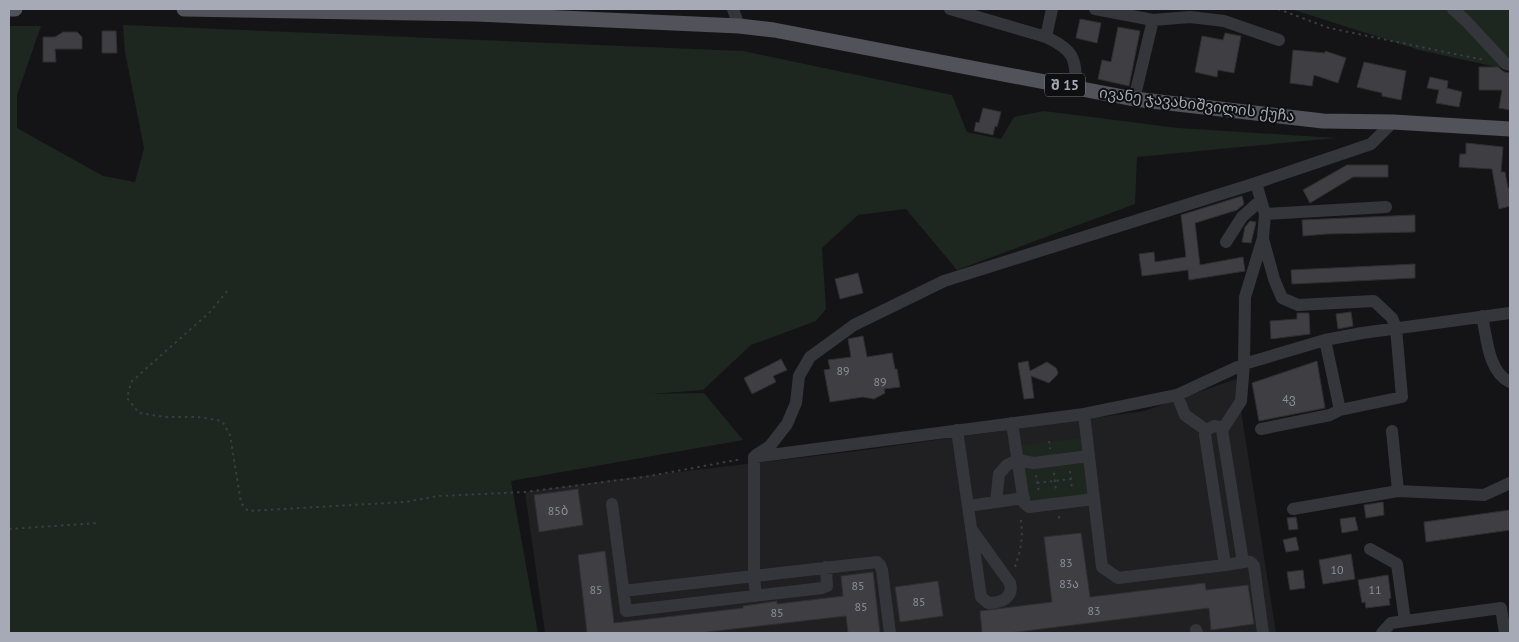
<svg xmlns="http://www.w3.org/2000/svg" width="1519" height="642" viewBox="0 0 1519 642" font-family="'PT Sans','Noto Sans Georgian',sans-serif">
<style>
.built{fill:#202023}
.green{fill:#1e2620}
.building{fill:#3e3e43;stroke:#2f2e32}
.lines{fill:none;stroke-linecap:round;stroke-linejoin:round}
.path{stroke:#3b3c42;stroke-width:2;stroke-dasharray:2.5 4;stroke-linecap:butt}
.minor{stroke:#35363b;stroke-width:12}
.major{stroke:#51525a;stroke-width:15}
.labels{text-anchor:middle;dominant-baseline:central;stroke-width:4;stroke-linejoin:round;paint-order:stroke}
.number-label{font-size:12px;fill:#8c8e99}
.shield{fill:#0f0f11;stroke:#797b84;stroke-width:1}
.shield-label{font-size:14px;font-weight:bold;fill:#a6a9b6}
.street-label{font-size:15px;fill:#a6a9b6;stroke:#0f0f11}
</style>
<rect width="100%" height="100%" fill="#141416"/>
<path class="built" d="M1236,379L1276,633H545L525,492L619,479L857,451L1144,411Z"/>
<path class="green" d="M1291,9H1510V70L1419,50Z
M123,25L743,51L952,95L967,132L1001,139L1014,117L1044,111L1178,128L1336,138L1137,157L1135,204L957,270L906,209L858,215L822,248L826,309L816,321L751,345L703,390L651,394L704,393L743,440L511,481L538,633H9V26H41L17,95V128L103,176L135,182L144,148L125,52Z
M1086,437L1094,499L1029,507L1016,446Z"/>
<path class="building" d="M1080,19L1101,23L1097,43L1076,38Z
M1118,27L1140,31L1129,86L1098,79L1102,60L1111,62Z
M102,31H116L117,53H102Z
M63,32H77L82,37V49H55L56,62H43V37H55Z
M1225,33L1241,36L1234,73L1218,70L1217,77L1195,72L1202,36L1223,40Z
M1293,50L1325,53V51L1346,58L1338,83L1314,75L1312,86L1290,83Z
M1364,62L1406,71L1401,100L1382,96V93L1357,87Z
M1479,67H1498L1504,72L1510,73V110L1499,108L1502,90H1479Z
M1430,77L1448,81L1447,88L1462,92L1459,107L1436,103L1439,90L1427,88Z
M983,108L1001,112L997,127L995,126L993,135L974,131L976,122L979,123Z
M1466,143L1503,147L1501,172H1505L1508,188H1510V206L1499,209L1492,169L1459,167L1460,154H1466Z
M1347,165H1388V177H1353L1310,203L1303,190Z
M1242,196L1244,204L1237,210L1195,223L1200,265L1243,257L1245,271L1189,280L1188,270L1142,276L1139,254L1154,252L1155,262L1186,257L1181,215Z
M1415,215V232L1326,234L1303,236L1302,220Z
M1250,221L1256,222L1251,243L1242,242L1245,227Z
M1415,264V278L1292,284L1291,270Z
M858,273L863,293L840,299L835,279Z
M1351,312L1353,326L1338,329L1336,314Z
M1297,313H1309L1310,334L1271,339L1270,321L1297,319Z
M863,336L867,357L892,353L895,369H897L900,387L884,389L885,393L874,399L863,397L830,402L824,370L830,369L828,360L851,357L848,339Z
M781,359L787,370L773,376L776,382L752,394L744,378Z
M1028,361L1030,371L1047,362L1056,368L1058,372L1057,375L1049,383L1031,376L1034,398L1024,399L1018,363Z
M1317,361L1325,408L1259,421L1252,383Z
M578,489L583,525L539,532L534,495Z
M1383,502L1384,515L1366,518L1364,505Z
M1510,510V530L1426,542L1424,522Z
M1296,517L1298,529L1289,530L1287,518Z
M1355,517L1358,530L1342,533L1340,519Z
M1081,533L1090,597L1205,583L1206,590L1248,585L1254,624L1211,630L1209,608L1009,633H982L980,611L1052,602L1044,537Z
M1296,537L1299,550L1286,552L1283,540Z
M605,551L614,623L743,608V606L777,601V604L843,596L841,576L873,572L880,633H848L846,616L699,633H587L578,555Z
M1351,554L1355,579L1323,584L1319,560Z
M1303,570L1305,588L1290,590L1287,572Z
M1388,575L1391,598L1389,599L1390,605L1366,608L1365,602L1362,603L1358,580Z
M938,581L943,616L900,622L895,587Z"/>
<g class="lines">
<path class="path" d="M1278,9L1329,28L1484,60
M227,291L210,312L131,382L127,398L139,413L165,417H198L222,421L230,435L241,503L248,511L405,502L439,496L525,492L644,477L742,459
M1049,441L1050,449
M1070,471L1072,489
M1054,473L1056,491
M1036,475L1039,493
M1037,483L1071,479
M1059,516L1060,522
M9,529L98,523
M1015,567C1021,550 1024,533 1020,516"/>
<path class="minor" d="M733,9L739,26
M950,9L1046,37C1074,50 1076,58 1076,88
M1095,9L1153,20L1134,99
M1453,9L1467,22L1506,64L1510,65
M1153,20L1190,17L1224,21L1279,40
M1046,37L1052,9
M1265,214L1386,207
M1263,239L1274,279L1282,298L1298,305L1374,301L1392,318L1396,328L1402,397L1340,410
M1226,242L1242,217L1261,200
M1482,316C1487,338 1488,372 1510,382
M1177,395L1185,415L1206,430
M1084,414L1102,567L1118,578L1225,565L1205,435L1206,430L1214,426L1219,427L1222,430
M1012,423L1024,503L1029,507L1094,499
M1261,429L1330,415L1340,410L1325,340
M957,430L981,597L988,603C1001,603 1014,598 1010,583L972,530
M1392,431L1398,491
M756,455L770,446L787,424L796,403L799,376L810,357L854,325L944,281L1256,183L1371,144L1393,122
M754,457L1084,414L1177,395L1244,364L1325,340L1362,333L1510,313
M754,457V577L756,596
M996,502L999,474L1007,465L1017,460L1034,463L1089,456
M612,504L626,611L822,588L827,586L826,567
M968,506L1024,498
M1293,509L1398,491L1484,495L1510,483
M1370,549L1397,564L1405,621
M1238,563C1245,562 1250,559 1254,566L1263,633
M1225,565L1238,563L1241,560L1242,556L1222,430L1241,401L1244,364L1245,297L1263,238L1265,214L1256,183
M623,591L877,562L880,565L882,570L890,633
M1196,630L1197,633
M1382,633L1391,623L1501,608L1505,633"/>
<path class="major" d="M9,9H15
M184,9L476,14L739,26L774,30L1134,99L1323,121L1393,122L1510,129"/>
</g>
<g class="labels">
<g class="number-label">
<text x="843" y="370">89</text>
<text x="880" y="381">89</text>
<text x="1289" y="398">4ვ</text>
<text x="558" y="510">85ბ</text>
<text x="1066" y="562">83</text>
<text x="1337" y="569">10</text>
<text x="1069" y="583">83ა</text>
<text x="858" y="585">85</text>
<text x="596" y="589">85</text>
<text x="1375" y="589">11</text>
<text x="919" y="601">85</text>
<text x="861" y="606">85</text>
<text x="1094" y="610">83</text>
<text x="777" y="612">85</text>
</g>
<rect class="shield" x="1045" y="73.5" width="40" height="23" rx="4"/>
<g class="shield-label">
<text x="1065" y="85">შ 15</text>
</g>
<g class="street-label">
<text transform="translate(1197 104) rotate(7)">ივანე ჯავახიშვილის ქუჩა</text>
</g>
</g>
<rect width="1519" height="642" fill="none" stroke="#a6a9b6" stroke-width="20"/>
</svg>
